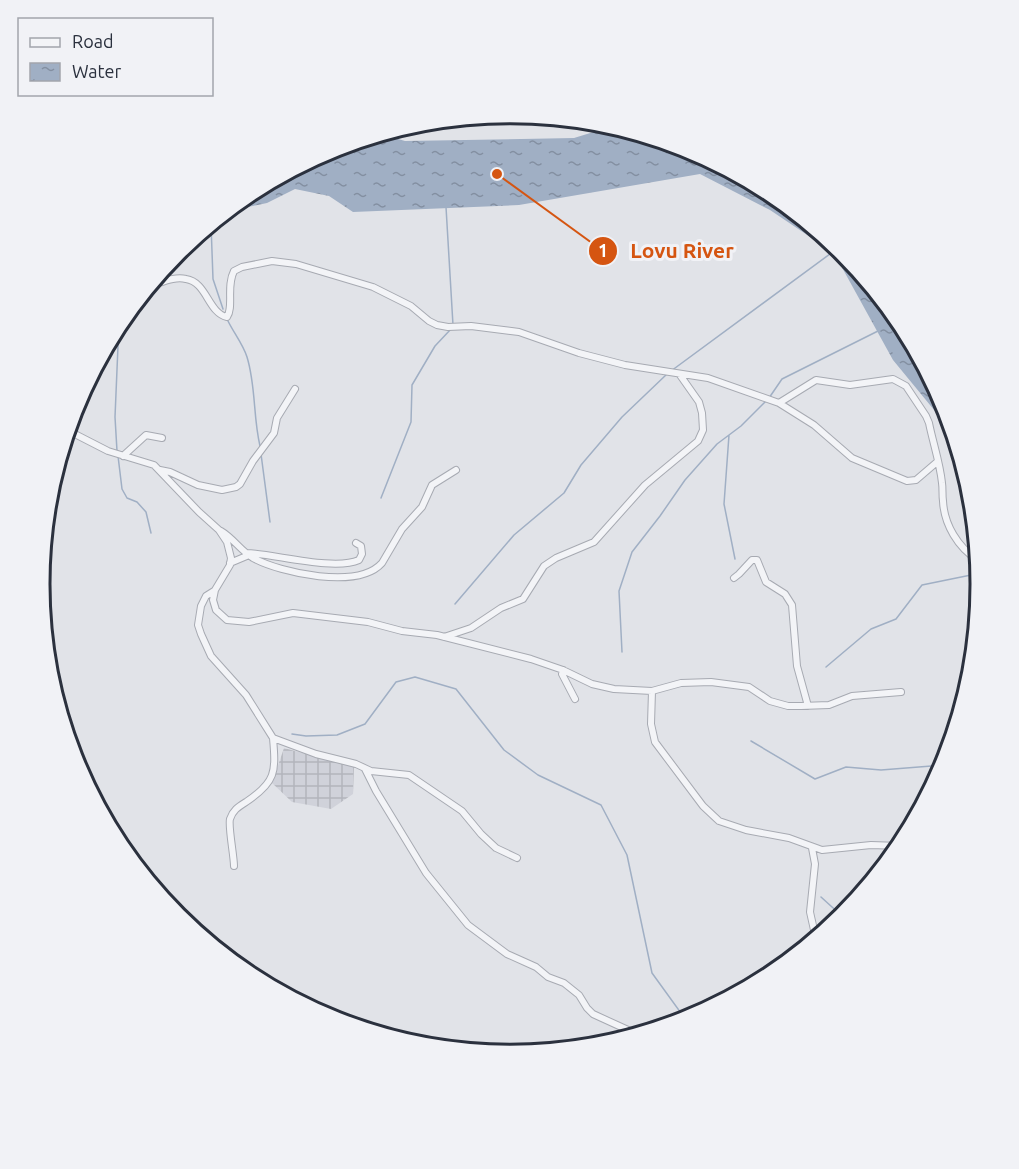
<svg xmlns="http://www.w3.org/2000/svg" width="1019" height="1169" viewBox="0 0 1019 1169" font-family="Ubuntu,sans-serif">
<style>
.industrial{fill:url(#industrial-grid)}
.water{fill:url(#water-ripples)}
.lines{fill:none;stroke-linecap:round;stroke-linejoin:round}
.stream{stroke:#a0afc4;stroke-width:1.5}
.minor-casing{stroke:#a7aab2;stroke-width:8}
.minor{stroke:#f3f4f7;stroke-width:6}
.rim{fill:none;stroke:#2b313e;stroke-width:3}
.leader{fill:none;stroke:#d55511;stroke-width:2}
.callout-dot{fill:#d55511;stroke:#f1f2f6;stroke-width:2}
.mark-label{font-size:18px;text-anchor:middle;font-weight:bold;fill:#fff}
.callout-label{font-size:21px;text-anchor:middle;font-weight:bold;fill:#d55511;stroke:#f1f2f6;stroke-width:6;stroke-linejoin:round;paint-order:stroke}
</style>
<defs>
<pattern id="industrial-grid" width="8" height="8" patternUnits="userSpaceOnUse" patternTransform="scale(1.5)"><rect width="8" height="8" fill="#d0d2da"/><path d="M0 4h8M4 0v8" fill="none" stroke="#b3b5bc"/></pattern>
<pattern id="water-ripples" width="26" height="14" patternUnits="userSpaceOnUse" patternTransform="scale(1.5)"><rect width="26" height="14" fill="#a0afc4"/><path d="M2 4q2-2 4 0t4 0M15 11q2-2 4 0t4 0" fill="none" stroke="#838fa1"/></pattern>
</defs>
<rect width="100%" height="100%" fill="#e1e3e8"/>
<path class="industrial" d="M284,748L354,767L353,794L331,809L292,802L272,783Z"/>
<path class="water" d="M613,126L690,150L771,193L842,252L901,323L944,405L953,433L893,360L834,253L770,210L700,174L519,205L353,212L329,196L295,189L267,203L239,209L232,206L248,193L330,150L381,134L405,141L574,138Z"/>
<g class="lines">
<path class="stream" d="M446,207L453,325
M211,224L213,279L223,309
M227,319C233,332 243,344 247,357C256,386 253,417 260,446
M671,371L834,251
M769,398L782,379L878,331
M729,435L724,504L735,559
M117,451L115,417L119,322
M261,454L270,522
M118,456L122,489L127,498L137,502L146,512L151,533
M381,498L411,422L412,385L435,346L451,329
M455,604L514,535L564,493L581,465L622,417L667,374
M622,652L619,591L632,552L660,516L685,480L717,444L741,426L766,401
M826,667L871,629L896,619L922,585L971,575L979,571
M292,734L306,736L337,735L365,724L396,682L415,677L456,689L504,750L538,775L601,805L627,855L652,973L686,1020
M751,741L815,779L846,767L881,770L944,765
M821,897L843,917"/>
<defs>
<path id="minor" d="M149,286C161,283 174,276 186,279C207,282 208,313 227,317C234,307 226,286 234,271L242,267L272,261L296,264L373,287L411,306L429,321L437,325L448,327L471,326L519,332L579,353L625,365L708,378L779,403L816,380L850,385L893,379L906,386L926,416L929,423C933,443 940,463 942,483C943,489 942,495 943,501C944,524 958,548 978,560
M779,403L814,425L852,458L907,481L916,480L937,462
M67,430L108,451L154,465L199,512L219,530L227,542L231,558L230,565L215,590L213,600L216,610L227,620L249,622L293,613L368,622L402,631L437,635L531,659L563,670L592,684L614,689L652,691L681,683L711,682L749,687L770,701L788,706H801L829,705L852,696L901,692
M123,456L146,435L162,438
M160,470L170,472L198,485L222,490L236,487L240,484L253,461L274,433L277,418L295,389
M221,531C233,538 241,551 253,558C281,573 358,590 382,563L402,529L422,507L432,485L456,470
M247,553C275,554 334,571 359,560L362,554L361,546L356,543
M230,563L249,555
M734,578L739,574L752,560H757L766,582L785,594L792,605L797,666L808,706
M214,591L206,596L201,606L198,625L201,634L211,656L246,695L273,738L316,754L356,764L371,771L409,775L462,811L481,834L496,848L517,858
M444,637L471,628L501,608L523,599L544,566L556,558L594,542L645,485L698,441L703,430L702,413L699,402L680,375
M563,670L562,674L575,699
M652,691L651,724L655,742L703,806L719,821L746,830L789,838L822,850L871,845L900,846
M365,769L376,791L426,873L468,925L507,954L536,967L548,977L564,983L579,995L587,1008L593,1014L639,1035
M812,848L815,864L810,912L816,939
M234,866C234,856 228,826 230,819C233,810 238,807 246,802C276,782 276,772 273,738"/>
</defs>
<use href="#minor" class="minor-casing"/>
<use href="#minor" class="minor"/>
</g>
<path d="M0 0H1019V1169H0ZM50 584a460 460 0 1 1 920 0a460 460 0 1 1-920 0Z" fill="#f1f2f6" fill-rule="evenodd"/>
<path class="rim" d="M50 584a460 460 0 1 1 920 0a460 460 0 1 1-920 0Z"/>
<path class="leader" d="M497 174L603 251"/>
<g class="callout-dot">
<circle cx="497" cy="174" r="6"/>
<circle cx="603" cy="251" r="15"/>
</g>
<g class="mark-label">
<text x="603" y="257">1</text>
</g>
<g class="callout-label">
<text x="682" y="258">Lovu River</text>
</g>
<rect x="18" y="18" width="195" height="78" fill="#f1f2f6" stroke="#a2a5ac" stroke-width="1.5"/>
<rect x="30" y="38" width="30" height="9" fill="#f3f4f7" stroke="#a2a5ac" stroke-width="1.5"/>
<text x="72" y="48" font-size="18" fill="#2b313e">Road</text>
<rect x="30" y="63" width="30" height="18" fill="url(#water-ripples)" stroke="#a2a5ac" stroke-width="1.5"/>
<text x="72" y="78" font-size="18" fill="#2b313e">Water</text>
</svg>
